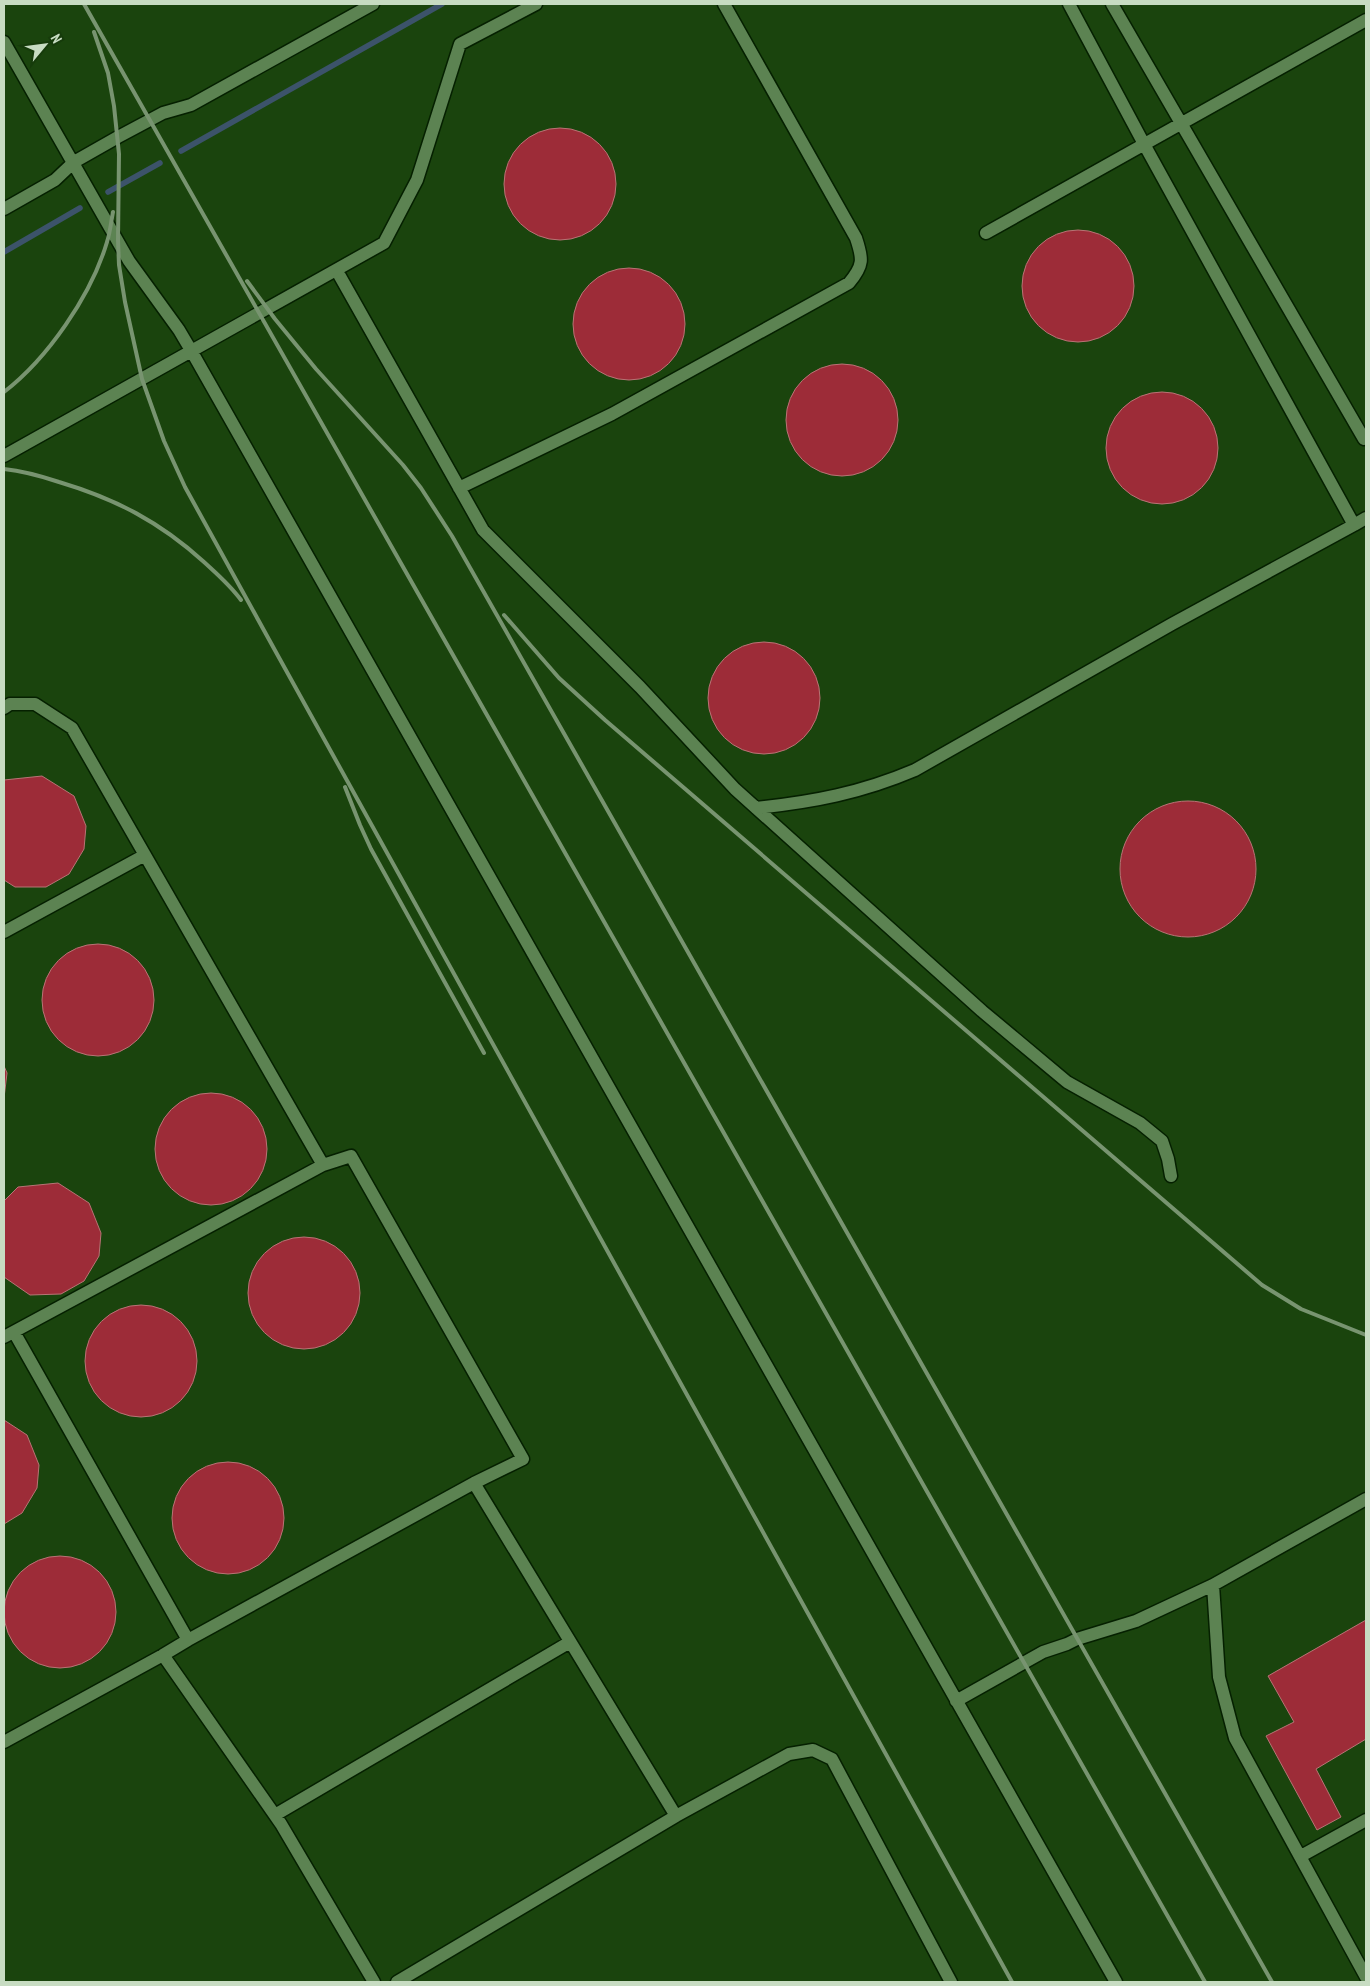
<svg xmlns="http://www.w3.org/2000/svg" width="1370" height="1986" viewBox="0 0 1370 1986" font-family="'PT Sans Narrow',sans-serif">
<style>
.built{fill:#1a440d}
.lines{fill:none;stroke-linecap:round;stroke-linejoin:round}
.stream{stroke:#3c536a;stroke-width:5.5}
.building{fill:#9d2c38;stroke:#b77475}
.minor-casing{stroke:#052000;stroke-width:15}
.minor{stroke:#5c8352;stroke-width:12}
.rail{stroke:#789470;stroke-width:4}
</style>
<rect width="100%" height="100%" fill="#163b0b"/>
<path class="built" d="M4,4H1366V1982H4Z"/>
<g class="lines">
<path class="stream" d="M181,151L442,4
M108,192L160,163
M4,252L80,208"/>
</g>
<path class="building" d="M504 184a56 56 0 1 1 112 0a56 56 0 1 1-112 0Z
M1022 286a56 56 0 1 1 112 0a56 56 0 1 1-112 0Z
M573 324a56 56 0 1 1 112 0a56 56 0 1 1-112 0Z
M786 420a56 56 0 1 1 112 0a56 56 0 1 1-112 0Z
M1106 448a56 56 0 1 1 112 0a56 56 0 1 1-112 0Z
M708 698a56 56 0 1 1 112 0a56 56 0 1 1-112 0Z
M42,776L74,796L86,826L84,849L69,874L46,887H15L4,880V780Z
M1120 869a68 68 0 1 1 136 0a68 68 0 1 1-136 0Z
M42 1000a56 56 0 1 1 112 0a56 56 0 1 1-112 0Z
M4,1066L7,1073L4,1098Z
M155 1149a56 56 0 1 1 112 0a56 56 0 1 1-112 0Z
M58,1183L89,1203L101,1233L99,1256L84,1281L61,1294L30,1295L4,1277V1201L18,1187Z
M248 1293a56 56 0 1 1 112 0a56 56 0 1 1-112 0Z
M85 1361a56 56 0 1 1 112 0a56 56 0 1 1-112 0Z
M4,1420L27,1435L39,1465L37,1488L22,1513L4,1524Z
M172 1518a56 56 0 1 1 112 0a56 56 0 1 1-112 0Z
M4 1612a56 56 0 1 1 112 0a56 56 0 1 1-112 0Z
M1366,1620V1739L1316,1769L1341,1817L1317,1830L1266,1736L1294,1722L1268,1676Z"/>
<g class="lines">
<defs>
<path id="minor" d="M1069,4L1144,144L1354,525L1366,518
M1112,4L1364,439L1366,437
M4,42L129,261L179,330L192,352L1116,1982
M4,209L55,180L74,162L118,137L163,113L191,105L373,4
M986,233L1366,20
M337,271L483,530L640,687L735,789L982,1011L1067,1082L1140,1123L1162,1141L1168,1159L1171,1176
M4,456L384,243L417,180L460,44L536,4
M459,488L612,414L849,283C864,265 863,259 856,238L724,4
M4,708L10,704H35L72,728L323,1165L351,1156L523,1459L474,1483L676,1816L397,1982
M756,808C813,802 861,793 915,770L1172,624L1354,525
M4,932L145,855
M14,1332L188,1640L163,1655
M4,1337L323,1165
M1213,1585L1219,1677L1235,1738L1366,1977
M188,1640L474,1483
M956,1701L1043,1652L1067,1644L1077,1639L1136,1621L1213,1585L1366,1499
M4,1742L163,1655L281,1824L374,1982
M275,1815L570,1642
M676,1816L789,1754L813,1750L832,1759L951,1982
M1301,1856L1366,1820"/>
</defs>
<use href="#minor" class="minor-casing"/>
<use href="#minor" class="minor"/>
<path class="rail" d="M84,4L1205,1982
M94,32L108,73L114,106L119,154L118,240L119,265L125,302L142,379L164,441L185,487L277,654L1012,1982
M247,281L275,319L316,369L403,465L421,488L452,536L1272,1982
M4,392C47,359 91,296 107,242C110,233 111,222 113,212
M4,469C23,471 41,476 59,482C116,499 160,522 204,562C217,574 230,585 241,600
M504,615L559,678L605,720L1262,1285L1301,1309L1366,1335
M345,787L360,825L371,849L484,1053"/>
</g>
<rect width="1370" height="1986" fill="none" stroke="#c7dcc2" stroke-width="10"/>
<g transform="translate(45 45) rotate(61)" stroke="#163b0b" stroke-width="4" paint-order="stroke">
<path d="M0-4L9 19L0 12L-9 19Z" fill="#c7dcc2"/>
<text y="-8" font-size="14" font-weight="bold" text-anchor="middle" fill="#c7dcc2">N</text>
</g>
</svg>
